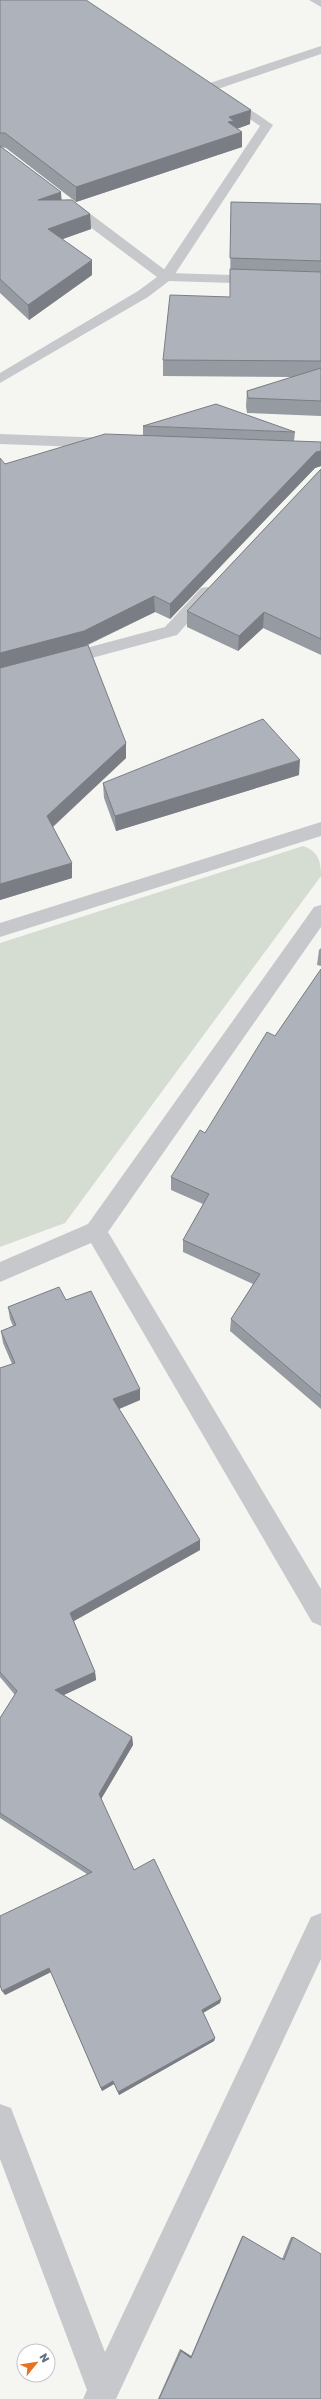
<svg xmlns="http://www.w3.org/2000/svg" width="321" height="2399" viewBox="0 0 321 2399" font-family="'Golos Text',sans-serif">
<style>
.green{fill:#d5ddd3}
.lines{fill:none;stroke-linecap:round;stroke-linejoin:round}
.minor{fill:#c6c8cc;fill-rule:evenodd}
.tertiary{fill:#c6c8cc;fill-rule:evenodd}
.wall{fill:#969aa1}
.shaded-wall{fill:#7a7d83}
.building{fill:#aeb3bb;stroke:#7a7d83}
</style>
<rect width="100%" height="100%" fill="#f5f6f2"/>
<path class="green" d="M303,846C318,851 321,861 321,876L65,1223L0,1247V943Z"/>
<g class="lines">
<path class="minor" d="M309,0H321V7Z
M321,46V54L215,90L211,91L205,87L207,84Z
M226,93L273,125L171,280H161L159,277L260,126L222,100L220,97L222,94Z
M0,434L108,438L116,443L108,448L0,444Z
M207,587L213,588L215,592L177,635L62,666L56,664L53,660L56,656L165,627L201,588Z
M321,822V836L0,937V923Z
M321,905V927L108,1232L321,1589V1626L312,1622L91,1243L0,1282V1262L88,1224L314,907Z
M321,1913V1959L116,2399H83L87,2390L0,2159V2104L11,2108L105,2352L311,1917Z"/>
<path class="tertiary" d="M67,199L72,200L169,273L321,278V286L169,281L148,297L0,383V373L138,291L157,277L62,206L60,203Z"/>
</g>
<path class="wall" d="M0,0L250,124L237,129L242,132V147L76,202L6,148L1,147L62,200L90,214L91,229L62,239L92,275L29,320L0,293Z
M231,202L321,204V416L247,413L246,406L247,391L293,377L163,376V360L230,297Z
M143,426L295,432L294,441L321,442V466L315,468L170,619L155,612L88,645L126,758L53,827L72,863V878L0,900L5,464L143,435Z
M321,469V655L263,628L238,651L187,627V611Z
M299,775L116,831L104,798L103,783Z
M321,948V966L317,965L319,950Z
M321,969V1409L230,1331L231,1319L253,1284L183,1252V1240L203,1204L171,1190V1177L205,1133L275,1036Z
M66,1300L140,1400L119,1409L200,1540V1550L74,1621L95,1672L96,1680L64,1695L132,1737L133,1745L101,1799L134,1870L221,1999L220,2003L203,2013L215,2038L214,2041L119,2095L114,2084L102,2091L51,1972L5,1995L87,1874L0,1818V1718L15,1695L0,1677V1368L12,1364L3,1343L1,1331L13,1326L10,1319L8,1307Z
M242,2236H243L282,2259L291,2237H293L321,2399H158L180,2349L191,2356Z"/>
<path class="shaded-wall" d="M251,110L250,124L233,130L227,137L229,117Z
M242,132V147L76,202V187Z
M61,192L62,207L38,200Z
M90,214L91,229L49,244L48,229Z
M92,260V275L29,320L28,305Z
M321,451V466L315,468L170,619V604L316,452Z
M154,596L155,612L84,646L0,669V653Z
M264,612L263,628L238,651L239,636Z
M126,743V758L48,831L47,816Z
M300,760L299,775L116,831L115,816Z
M72,863V878L0,900V884Z
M140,1389V1400L114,1411L113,1399Z
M200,1540V1550L72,1622L70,1613Z
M95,1672L96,1680L57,1698L55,1690Z
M132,1737L133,1745L100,1801L99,1794Z
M49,1968L51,1972L5,1995L2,1991Z
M221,1999L220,2003L201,2014L202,2010Z
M215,2038L214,2041L119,2095L118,2092Z
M113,2081L114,2084L102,2091L101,2088Z
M180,2349L191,2356V2358L181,2351Z"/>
<path class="building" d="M0,0H86L251,110L229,117L234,121L228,122L242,132L76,187L5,133H0Z
M0,146L61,192L38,200H72L90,214L48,229L92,260L28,305L0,279Z
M231,202L321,204V261L230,258Z
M230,269L321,272V361L163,360L170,295L230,297Z
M321,368V401L248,398L247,391Z
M216,404L295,432L143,426Z
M105,434L321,442V451L316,452L170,604L154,596L84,631L0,653V458L5,464Z
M321,469V639L264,612L239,636L187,611Z
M88,645L126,743L47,816L72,863L0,884V668Z
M263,719L300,760L115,816L103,783Z
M321,969V1396L231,1319L260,1274L183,1240L209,1194L171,1177L200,1130L205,1133L267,1032L275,1036Z
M59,1287L66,1300L91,1291L140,1389L113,1399L200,1540L70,1613L95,1672L55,1690L132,1737L99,1794L134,1870L154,1859L221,1999L202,2010L215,2038L118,2092L113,2081L101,2088L49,1968L2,1991L0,1985V1916L92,1872L0,1813V1718L17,1691L0,1672V1368L15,1363L1,1331L16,1325L8,1307Z
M243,2236L284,2260L293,2237L321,2254V2399H159L181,2351L191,2358Z"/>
<g transform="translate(36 2363) rotate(60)"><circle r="19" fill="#ffffff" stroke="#c1c6ce"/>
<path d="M0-3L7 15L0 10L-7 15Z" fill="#e9721f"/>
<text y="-6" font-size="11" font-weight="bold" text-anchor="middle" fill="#647084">N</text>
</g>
</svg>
